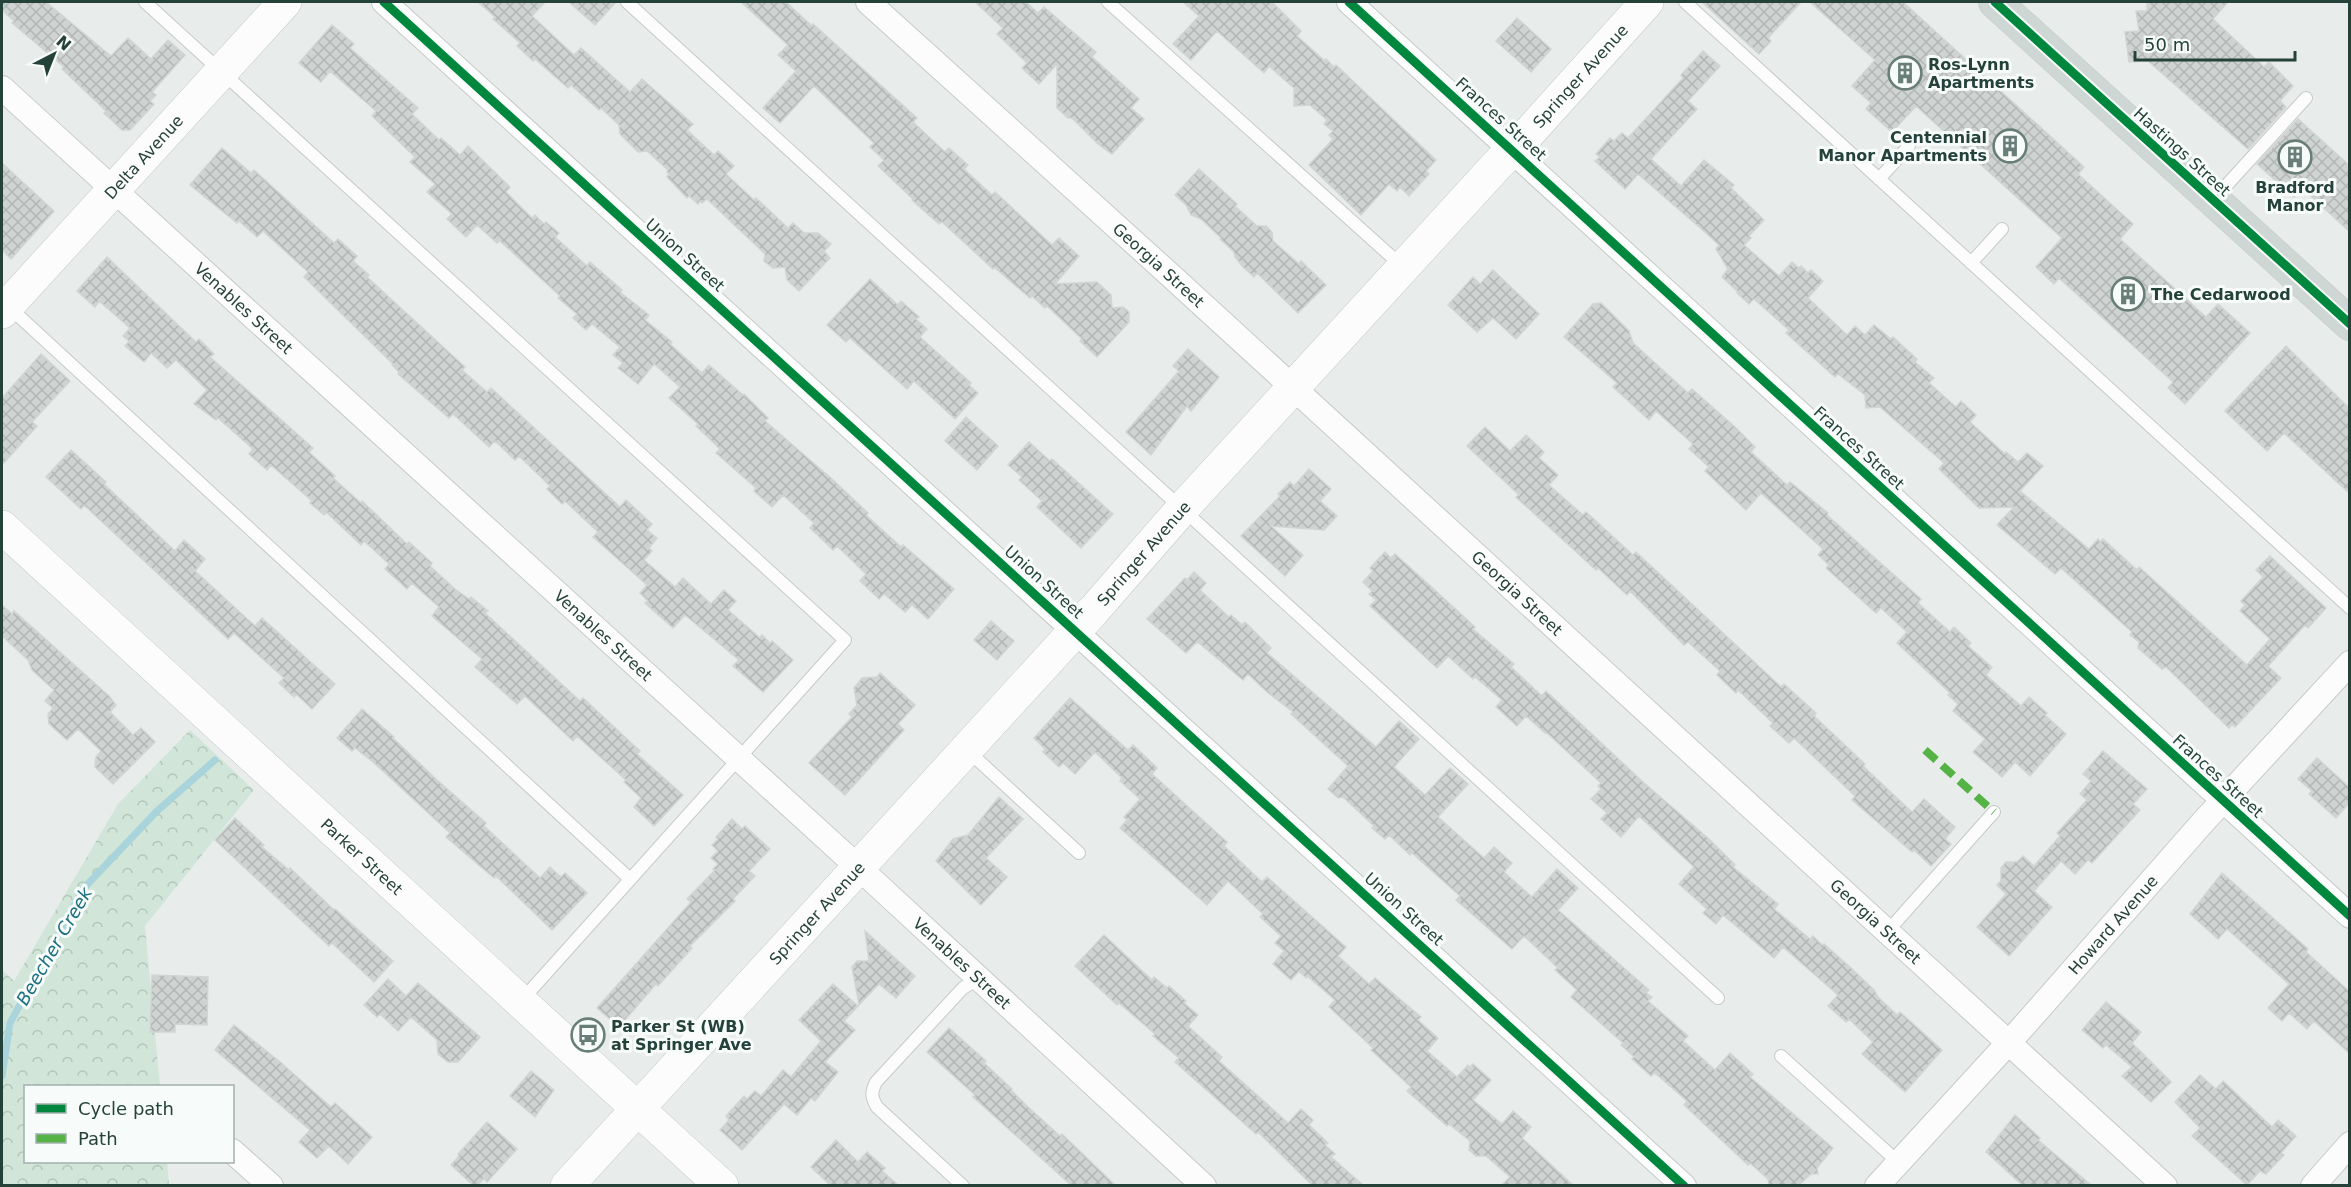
<svg xmlns="http://www.w3.org/2000/svg" width="2351" height="1187" viewBox="0 0 2351 1187" font-family="'DejaVu Sans',sans-serif">
<style>
.forest{fill:url(#forest-crowns)}
.lines{fill:none;stroke-linecap:round;stroke-linejoin:round}
.stream{stroke:#a9d4db;stroke-width:7}
.building{fill:url(#building-cross-hatch);stroke:#d1d6d4;stroke-width:1.5}
.lane-casing{stroke:#c5cac8;stroke-width:14}
.street-casing{stroke:#c5cac8;stroke-width:26}
.secondary-casing{stroke:#c3cbc8;stroke-width:34}
.primary-casing{stroke:#c3ccc9;stroke-width:34}
.lane{stroke:#fcfcfc;stroke-width:12}
.street{stroke:#fcfcfc;stroke-width:24}
.secondary{stroke:#fcfcfc;stroke-width:33}
.primary{stroke:#cfd7d5;stroke-width:33}
.quiet{stroke:#55b346;stroke-width:8;stroke-dasharray:15 8;stroke-linecap:butt}
.cycleway-casing{stroke:#f7fbf9;stroke-width:13}
.cycleway{stroke:#00873e;stroke-width:9}
.labels{text-anchor:middle;dominant-baseline:central;stroke-width:6;stroke-linejoin:round;paint-order:stroke}
.poi-label{font-size:16px;font-weight:bold;fill:#24423a;stroke:#f7fbf9;text-anchor:start}
.street-label{font-size:16px;fill:#24423a;stroke:#f7fbf9}
.water-label{font-size:18px;font-style:italic;fill:#1c6f80;stroke:#f7fbf9}
</style>
<defs>
<pattern id="forest-crowns" width="20" height="18" patternUnits="userSpaceOnUse" patternTransform="scale(1.5)"><rect width="20" height="18" fill="#d1e6d8"/><path d="M2 6a3 3 0 1 1 6 0M12 15a3 3 0 1 1 6 0" fill="none" stroke="#b3c6ba"/></pattern>
<pattern id="building-cross-hatch" width="8" height="8" patternUnits="userSpaceOnUse" patternTransform="scale(1.5)"><rect width="8" height="8" fill="#cfd4d2"/><path d="M0 0l8 8M0 8l8-8" fill="none" stroke="#b2b7b5"/></pattern>
</defs>
<rect width="100%" height="100%" fill="#e8edeb"/>
<path class="forest" d="M190,730L254,790L145,926L160,1086H26V1162H167L169,1185H2V970L14,981L118,804Z"/>
<g class="lines">
<path class="stream" d="M2,1076L10,1023L83,889L157,811L215,760"/>
</g>
<path class="building" d="M2,2H46L111,56L128,38L151,59L168,40L185,55L152,92L156,95L150,101L154,104L130,130H122L104,113L106,111L62,69L64,67L12,23L14,21L2,10Z
M478,2H545L532,16L574,55L581,48L630,92L642,79L693,124L687,130L714,155L718,151L734,166L726,174L754,200L756,198L788,228L793,223L804,233H818L831,244L824,251L830,258L799,291L787,280L785,267L773,268L764,261L765,254L707,199L702,203L700,201L698,204L689,196L687,198L667,177L669,174L667,172L668,170L647,151L638,152L620,134L619,125L601,108L599,110L571,85L568,88L535,59L533,61L517,46L520,43L493,19L495,17Z
M569,2H616L595,25Z
M741,2H786L812,26L813,24L917,118L913,122L945,152L949,148L968,165L964,169L992,195L995,192L1052,245L1059,238L1079,256L1055,284L1097,282L1111,295L1112,308L1123,307L1129,312V322L1097,357L1080,341L1082,339L1047,306L1045,308L1032,296L1030,298L994,267L993,269L942,222L939,224L912,200L913,199L878,166L884,160L870,147L874,143L814,86L780,123L763,108L796,71L778,55L788,45Z
M975,2H1026L1038,13L1044,7L1096,52L1092,57L1139,99L1131,108L1144,119L1112,154L1098,144L1072,118H1068L1057,108V64L1039,84L1022,68L1027,63L997,34L1003,28Z
M1183,2H1272L1301,31L1297,36L1325,61L1326,59L1334,67L1336,65L1436,160L1426,171L1429,174L1409,196L1400,187L1397,191L1389,184L1361,215L1309,165L1333,139L1329,135L1333,131L1324,124L1327,120L1310,105L1294,106V88L1269,66L1264,73L1217,31L1191,60L1173,44L1199,16Z
M1702,2H1801L1768,38L1771,41L1759,54Z
M1810,2H1903L2084,167L2078,174L2133,224L2120,239L2206,317L2218,304L2250,333L2185,404L2168,388L2173,382L2059,278L2054,284L2036,267L2062,238L1916,106L1892,132L1866,109L1871,103L1852,86L1875,60Z
M2147,2H2228L2213,19L2264,67L2269,62L2293,86L2280,101L2286,107L2248,149L2148,61L2129,62L2125,32L2139,31L2136,11H2147Z
M1517,18L1551,49L1531,72L1496,41Z
M332,25L354,44L350,48L418,108L412,114L439,140L441,138L460,155L468,146L510,187L506,192L532,218L535,215L544,224L546,222L559,233L555,237L587,266L590,262L622,290L620,292L649,315L645,320L672,342L670,344L702,373L709,365L743,395L744,394L768,418L765,421L832,479L868,513L866,515L901,547L903,545L954,589L928,619L912,605L905,612L884,594L879,599L860,581L866,574L837,546L833,550L810,528L814,523L783,495L772,507L754,491L756,488L716,453L720,449L696,426L698,424L669,398L680,387L654,364L638,384L618,368L623,363L613,355L620,347L592,324L586,330L573,318L577,314L558,298L560,296L500,241L497,243L477,225L466,237L447,219L452,214L427,192L435,184L410,162L415,157L372,116L376,111L330,71L321,82L299,63Z
M1703,51L1720,66L1688,101L1697,109L1651,159L1681,186L1704,160L1734,185L1731,188L1764,220L1749,236L1751,238L1744,245L1779,276L1792,262L1799,268L1801,266L1808,273L1811,270L1823,281L1808,298L1847,335L1855,326L1865,335L1874,325L1891,339L1893,337L1917,359L1915,362L1934,378L1929,383L1956,407L1961,401L1976,415L1970,422L2005,454L2006,452L2018,462L2027,453L2043,466L2020,491L2089,549L2098,539L2101,542L2103,539L2137,570L2139,567L2247,665L2270,639L2240,611L2245,605L2241,601L2263,577L2256,570L2270,556L2326,608L2308,628L2305,625L2268,666L2281,678L2235,727L2232,724L2229,728L2166,667L2162,669L2138,648L2139,642L2130,635L2132,632L2061,568L2055,574L1997,525L2014,507L1979,508L1939,469L1944,463L1880,407L1866,408L1865,395L1838,374L1835,377L1786,333L1789,330L1754,299L1749,304L1737,293L1738,292L1722,277L1728,269L1716,249L1719,245L1706,233L1638,174L1625,189L1595,161L1600,157L1596,154L1610,138L1614,141L1622,133L1628,138L1683,78L1681,75Z
M2298,119L2349,165V231L2302,188L2294,197L2257,164Z
M222,148L251,173L254,170L334,243L338,239L357,256L353,261L369,275L367,277L465,367L462,370L487,392L491,388L620,507L626,500L652,524L647,530L657,538L649,548L652,551L644,560L675,587L683,578L711,604L724,590L736,601L728,610L760,638L762,635L770,643L772,641L793,660L763,692L733,666L739,660L685,615L673,628L645,603L648,601L640,593L647,585L593,537L598,532L565,501L562,504L547,489L550,486L519,456L515,460L495,441L489,447L453,414L449,418L398,374L399,372L392,365L393,364L304,277L308,272L263,231L257,237L239,221L237,223L190,185Z
M2,163L54,211L11,259L2,250Z
M1199,169L1237,204L1235,206L1257,226H1266L1272,232L1273,241L1299,264L1301,261L1326,285L1298,313L1257,273L1254,277L1243,267L1235,257L1234,252L1220,239L1221,238L1201,219L1191,215L1186,205L1175,195Z
M107,257L196,342L199,339L214,354L210,357L313,448L309,452L335,476L333,478L361,503L362,501L407,544L409,542L432,563L430,566L455,589L469,599L471,597L488,611L485,613L580,701L583,698L640,751L637,754L683,795L654,826L634,807L641,798L624,782L626,780L577,736L573,741L525,696L517,704L475,667L482,659L432,616L439,607L412,583L407,589L385,569L389,564L364,541L361,545L326,512L324,515L310,503L312,501L271,465L267,470L249,454L253,449L218,418L216,420L194,404L207,390L176,360L167,368L151,353L144,362L125,346L129,341L123,336L130,328L99,301L95,307L77,291Z
M1493,270L1539,314L1516,339L1493,318L1477,332L1448,305L1473,277L1480,284Z
M870,279L898,305L901,301L919,317L916,319L927,329L920,337L971,383L969,385L978,393L955,419L914,381L907,389L850,338L846,342L827,325Z
M1601,303L1629,331L1633,343L1688,393L1692,389L1735,427L1755,447L1751,452L1787,485L1790,482L1828,513L1827,515L1921,599L1918,603L1950,632L1954,627L1971,643L1968,646L1992,667L1986,675L2021,706L2029,697L2047,713L2045,715L2066,734L2030,776L2015,762L2002,777L1973,752L1985,739L1953,711L1958,704L1948,695L1950,693L1897,643L1907,632L1881,608L1876,613L1826,568L1829,565L1818,555L1823,549L1761,493L1746,510L1705,471L1709,467L1689,449L1693,444L1656,411L1649,420L1613,387L1617,383L1564,337L1593,304Z
M2286,346L2349,408V493L2284,433L2267,451L2225,411Z
M1188,349L1219,377L1191,411L1187,406L1151,455L1126,432L1179,371L1173,366Z
M41,354L70,381L32,422L37,426L2,465V398Z
M966,417L998,446L977,470L945,441Z
M1485,427L1510,451L1526,435L1544,452L1539,458L1558,475L1549,485L1583,515L1586,512L1633,555L1636,552L1781,687L1784,684L1816,713L1814,716L1865,764L1863,766L1912,812L1924,799L1955,827L1945,839L1951,844L1931,866L1914,850L1912,852L1852,800L1855,796L1794,738L1789,743L1770,726L1773,723L1738,690L1736,693L1717,675L1720,671L1688,642L1684,645L1630,591L1627,595L1598,568L1596,570L1516,497L1519,495L1467,446Z
M1029,442L1050,461L1052,459L1113,514L1081,548L1037,507L1042,501L1019,480L1022,477L1008,465Z
M71,450L106,482L104,484L175,551L184,540L205,559L195,571L255,626L262,618L335,684L312,709L296,694L294,697L279,683L284,678L234,633L228,639L84,505L81,509L46,477Z
M1309,469L1331,489L1320,501L1337,516L1324,530L1271,526L1303,555L1285,576L1241,536L1280,496L1278,494L1290,482L1294,486Z
M1385,552L1391,558L1395,554L1425,581L1475,627L1473,629L1514,664L1511,667L1542,696L1546,691L1643,782L1709,839L1735,865L1733,867L1778,904L1774,909L1810,939L1813,936L1822,945L1824,944L1850,967L1874,990L1878,997L1897,1015L1900,1012L1942,1050L1905,1092L1862,1054L1873,1042L1849,1019L1846,1022L1828,1006L1838,995L1783,947L1774,958L1723,915L1716,924L1703,913L1707,909L1679,884L1694,867L1639,816L1621,837L1601,819L1607,813L1591,799L1601,789L1598,786L1601,783L1546,732L1545,733L1526,716L1517,726L1496,707L1502,700L1475,677L1473,679L1448,656L1437,668L1370,606L1376,600L1369,594L1372,591L1363,582L1373,571L1370,568Z
M1194,572L1206,583L1200,590L1229,617L1231,615L1242,625L1245,622L1271,648L1267,653L1376,747L1399,721L1419,739L1394,767L1425,795L1450,768L1468,784L1438,817L1484,858L1494,847L1512,863L1504,872L1532,897L1557,869L1578,888L1558,910L1649,990L1646,993L1652,997L1648,1001L1688,1036L1683,1041L1715,1070L1730,1053L1753,1074L1750,1077L1833,1148L1817,1168L1818,1174H1811L1799,1185H1769L1768,1179L1750,1163L1748,1165L1684,1105L1687,1101L1655,1073L1651,1076L1632,1059L1634,1057L1621,1045L1623,1043L1571,997L1577,990L1555,970L1558,968L1524,936L1512,949L1456,900L1460,896L1412,853L1410,855L1389,835L1385,839L1372,828L1374,826L1343,797L1338,798L1328,789L1348,766L1291,714L1293,712L1267,692L1248,674L1243,680L1199,643H1196L1186,653L1147,619L1185,578L1187,580Z
M2,605L12,614L14,611L109,696L116,705L110,712L133,735L141,728L155,742L113,784L95,767L96,757L101,751L78,729L67,740L49,724L48,714L53,708L45,701L54,690L32,670L28,660L2,636Z
M991,621L1014,641L997,660L974,640Z
M880,673L915,705L898,724L904,730L845,795L809,763L852,717L849,714L857,705L854,688L862,678L877,677Z
M1070,698L1128,750L1133,745L1149,760L1157,768L1152,774L1227,842L1224,846L1262,882L1267,877L1346,947L1338,956L1369,984L1375,978L1421,1017L1418,1020L1438,1038L1427,1051L1457,1077L1468,1065L1470,1067L1473,1064L1491,1080L1473,1100L1502,1124L1513,1111L1531,1127L1522,1138L1573,1185H1502L1510,1177L1486,1156H1476L1469,1150L1470,1141L1449,1124L1447,1126L1407,1091L1411,1087L1371,1050L1373,1048L1329,1007L1335,1000L1307,976L1306,978L1299,971L1291,980L1273,964L1284,951L1275,943L1281,936L1260,917L1263,914L1228,881L1207,905L1120,828L1127,820L1124,817L1140,799L1120,781L1122,778L1095,752L1075,774L1063,763L1059,767L1043,752L1045,749L1034,738Z
M362,709L394,737L393,738L437,780L486,823L484,826L540,878L550,867L561,877L565,873L587,893L552,930L496,876L494,878L446,837L450,833L373,762L355,748L352,751L337,738Z
M2103,751L2147,789L2133,804L2140,810L2092,863L2088,860L2075,874L2061,861L2034,891L2052,907L2009,956L1977,927L2006,894L1997,885L2001,881V868L2006,862H2017L2023,856L2034,866L2060,836L2057,833L2087,800L2080,794L2091,781L2083,774Z
M2317,758L2349,787V803L2336,818L2309,794L2312,791L2298,779Z
M999,797L1023,819L986,858L1007,877L981,905L936,861L953,839L968,835Z
M235,818L264,845L262,847L289,870L290,868L334,910L335,909L393,961L374,982L332,943L329,946L215,840Z
M732,819L742,829L745,826L770,849L749,871L755,876L733,899L735,901L690,946L692,948L658,986L656,984L619,1027L597,1008L683,911L691,902L687,899L715,870L713,869L718,864L711,858L718,851L712,845L718,839L716,837Z
M2222,873L2308,949L2306,952L2349,991V1053L2314,1021L2307,1029L2289,1013L2282,1021L2268,1008L2289,984L2227,929L2218,939L2190,914Z
M865,931L915,976L896,998L879,984L859,1005L852,967L857,961H869Z
M1104,935L1152,980L1154,977L1167,988L1169,986L1186,1001L1184,1003L1198,1015L1188,1026L1222,1057L1219,1061L1288,1123L1301,1109L1313,1120L1309,1125L1328,1143L1325,1145L1335,1154L1331,1157L1363,1185H1312L1258,1132L1256,1134L1175,1062L1179,1058L1153,1036L1155,1034L1119,1003L1117,1005L1075,966Z
M152,975L208,977L207,1025L175,1024V1032H150Z
M388,979L406,996L418,983L480,1037L458,1062H448L438,1054L437,1040L411,1017L398,1031L380,1014L377,1017L364,1005Z
M833,984L858,1006L844,1021L855,1030L825,1062L838,1072L815,1101L811,1098L797,1115L784,1104L742,1150L720,1130L729,1120L726,1116L744,1096L747,1099L755,1091L761,1096L783,1070L791,1077L821,1041L799,1020Z
M2106,1002L2141,1032L2132,1043L2171,1082L2151,1102L2122,1076L2132,1067L2106,1045L2103,1048L2082,1030Z
M234,1025L279,1061L331,1107L335,1103L372,1137L348,1164L329,1146L317,1158L299,1142L310,1130L215,1050Z
M949,1028L986,1061L984,1063L1012,1089L1011,1090L1027,1106L1060,1136L1062,1134L1115,1185H1071L973,1097L975,1095L927,1052Z
M531,1071L554,1090L535,1117L510,1096Z
M2200,1075L2216,1089L2223,1081L2272,1127L2278,1120L2296,1136L2281,1153L2284,1155L2266,1174L2260,1171L2247,1185L2192,1136L2200,1128L2175,1102Z
M2015,1115L2040,1138L2038,1140L2091,1185H2022L1986,1152Z
M487,1122L517,1149L487,1182L484,1178L478,1185H473L451,1165L459,1156L458,1154Z
M836,1140L858,1162L867,1152L885,1168L882,1171L898,1185H830L811,1167Z"/>
<g class="lines">
<defs>
<path id="lane" d="M145,2L845,640L522,1000
M627,2L1718,998
M1108,2L1403,267
M1685,2L2350,608
M1879,179L1909,146
M2214,199L2306,98
M1971,263L2002,229
M9,307L630,879
M967,750L1079,853
M1887,932L1994,812
M1781,1056L1898,1162
M963,1186L877,1107C871,1097 871,1092 876,1082L963,988L978,979"/>
<g id="street">
<path d="M384,2L1684,1186"/>
<path id="s1" d="M868,2L1169,274L2165,1186"/>
<path d="M1349,2L2350,916"/>
<path id="s2" d="M2,88L858,867L1204,1186"/>
<path d="M232,1151L271,1186"/>
<path id="s3" d="M1877,1186L2022,1028L2204,821L2350,663"/>
<path d="M2313,1186L2350,1144"/>
</g>
<g id="secondary">
<path id="s4" d="M2,312L285,2"/>
<path id="s5" d="M2,527L722,1186"/>
<path id="s6" d="M567,1186L1094,610L1182,509L1498,164L1526,136L1647,2"/>
</g>
<path id="primary" d="M1995,2L2350,324"/>
</defs>
<use href="#lane" class="lane-casing"/>
<use href="#street" class="street-casing"/>
<use href="#secondary" class="secondary-casing"/>
<use href="#primary" class="primary-casing"/>
<use href="#lane" class="lane"/>
<use href="#street" class="street"/>
<use href="#secondary" class="secondary"/>
<use href="#primary" class="primary"/>
<path class="quiet" d="M1925,750L1994,812"/>
<defs>
<path id="cycleway" d="M384,2L1684,1186
M1349,2L2350,916
M1995,2L2350,324"/>
</defs>
<use href="#cycleway" class="cycleway-casing"/>
<use href="#cycleway" class="cycleway"/>
</g>
<defs>
<symbol id="building-ring" viewBox="-11 -11 22 22"><circle r="9.5" fill="#f7fbf9" stroke="#697e78" stroke-width="1.5"/><path d="M-4-6H4V6H1V3H-1V6H-4ZM-2.5-4.3h1.7v1.8h-1.7ZM.8-4.3h1.7v1.8H.8ZM-2.5-1h1.7V.8h-1.7ZM.8-1h1.7V.8H.8Z" fill="#697e78"/></symbol>
<symbol id="bus-ring" viewBox="-11 -11 22 22"><circle r="9.5" fill="#f7fbf9" stroke="#697e78" stroke-width="1.5"/><path d="M-5-6H5V4H4V6H2V4H-2V6H-4V4H-5ZM-3.5-4V0h7V-4ZM-3.5 1.2v1.5H-2V1.2ZM2 1.2v1.5H3.5V1.2Z" fill="#697e78"/></symbol>
</defs>
<g fill-rule="evenodd">
<use href="#building-ring" x="1886" y="54" width="38" height="38"/>
<use href="#building-ring" x="1991" y="127" width="38" height="38"/>
<use href="#building-ring" x="2276" y="138" width="38" height="38"/>
<use href="#building-ring" x="2109" y="275" width="38" height="38"/>
<use href="#bus-ring" x="569" y="1016" width="38" height="38"/>
</g>
<g class="labels">
<g class="poi-label">
<text x="1928" y="64">Ros-Lynn<tspan x="1928" dy="18">Apartments</tspan></text>
<text x="1987" y="137" text-anchor="end">Centennial<tspan x="1987" dy="18">Manor Apartments</tspan></text>
<text x="2295" y="187" text-anchor="middle">Bradford<tspan x="2295" dy="18">Manor</tspan></text>
<text x="2151" y="294">The Cedarwood</text>
<text x="611" y="1026">Parker St (WB)<tspan x="611" dy="18">at Springer Ave</tspan></text>
</g>
<g class="street-label">
<text stroke="none"><textPath href="#s6" startOffset="1503">Springer Avenue</textPath></text>
<text transform="translate(1501 119) rotate(42)">Frances Street</text>
<text transform="translate(2182 152) rotate(42)">Hastings Street</text>
<text stroke="none"><textPath href="#s4" startOffset="210">Delta Avenue</textPath></text>
<text transform="translate(685 255) rotate(42)">Union Street</text>
<text stroke="none"><textPath href="#s1" startOffset="392">Georgia Street</textPath></text>
<text stroke="none"><textPath href="#s2" startOffset="327">Venables Street</textPath></text>
<text transform="translate(1859 448) rotate(42)">Frances Street</text>
<text stroke="none"><textPath href="#s6" startOffset="856">Springer Avenue</textPath></text>
<text transform="translate(1044 582) rotate(42)">Union Street</text>
<text stroke="none"><textPath href="#s1" startOffset="878">Georgia Street</textPath></text>
<text stroke="none"><textPath href="#s2" startOffset="813">Venables Street</textPath></text>
<text transform="translate(2218 776) rotate(42)">Frances Street</text>
<text stroke="none"><textPath href="#s5" startOffset="488">Parker Street</textPath></text>
<text transform="translate(1404 909) rotate(42)">Union Street</text>
<text stroke="none"><textPath href="#s6" startOffset="370">Springer Avenue</textPath></text>
<text stroke="none"><textPath href="#s1" startOffset="1364">Georgia Street</textPath></text>
<text stroke="none"><textPath href="#s3" startOffset="352">Howard Avenue</textPath></text>
<text stroke="none"><textPath href="#s2" startOffset="1299">Venables Street</textPath></text>
</g>
<g class="water-label">
<text transform="translate(54 946) rotate(-60)">Beecher Creek</text>
</g>
</g>
<rect width="2351" height="1187" fill="none" stroke="#24423a" stroke-width="6"/>
<rect x="24" y="1085" width="210" height="78" fill="#f7fbf9" stroke="#a3b1ad" stroke-width="1.5"/>
<rect x="36" y="1104" width="30" height="9" fill="#00873e" stroke="#a3b1ad" stroke-width="1.5"/>
<text x="78" y="1115" font-size="18" fill="#24423a">Cycle path</text>
<rect x="36" y="1134" width="30" height="9" fill="#55b346" stroke="#a3b1ad" stroke-width="1.5"/>
<text x="78" y="1145" font-size="18" fill="#24423a">Path</text>
<g transform="translate(54 54) rotate(42)" stroke="#f7fbf9" stroke-width="4.5" paint-order="stroke">
<path d="M0-4.5L10 22L0 15L-10 22Z" fill="#24423a"/>
<text y="-9" font-size="16" font-weight="bold" text-anchor="middle" fill="#24423a">N</text>
</g>
<path d="M2135 51v9h160v-9" fill="none" stroke="#24423a" stroke-width="3"/>
<text x="2144" y="51" font-size="18" fill="#24423a" stroke="#f7fbf9" stroke-width="4.5" paint-order="stroke">50 m</text>
</svg>
